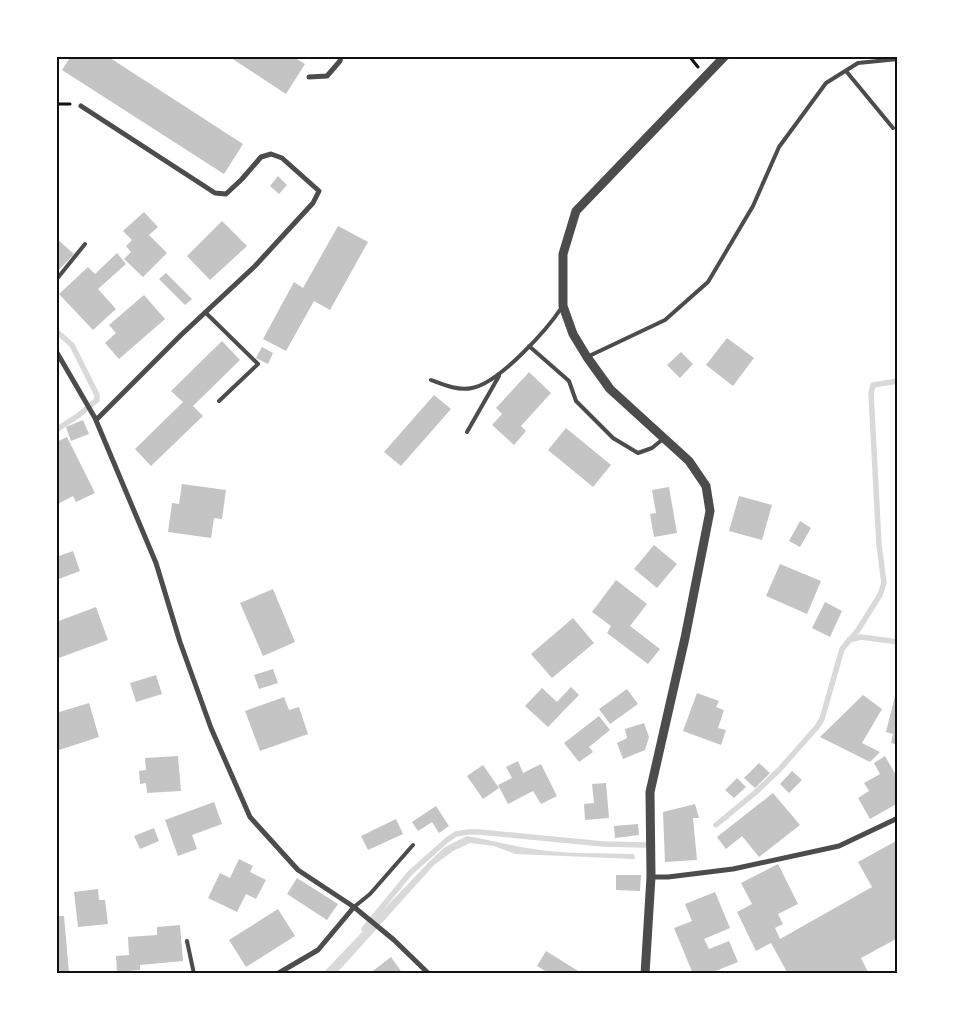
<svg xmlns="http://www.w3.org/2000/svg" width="954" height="1030" viewBox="0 0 954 1030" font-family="Overpass,sans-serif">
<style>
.water{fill:#d9d9d9}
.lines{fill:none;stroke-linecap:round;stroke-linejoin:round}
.stream{stroke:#d9d9d9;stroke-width:5.5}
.building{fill:#c4c4c4}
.path{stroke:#111;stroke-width:3}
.service{stroke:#4c4c4c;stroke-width:4}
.minor{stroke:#4c4c4c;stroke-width:5}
.tertiary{stroke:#4c4c4c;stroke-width:9}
.neatline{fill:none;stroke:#111;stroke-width:2}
</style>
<rect width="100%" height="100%" fill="#fff"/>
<path class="water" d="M467,836C492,840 515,847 540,850C571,854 603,853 634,854L635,859L515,854L494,846L470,843L453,851L434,865L336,974H322L429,862L445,847Z"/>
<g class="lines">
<path class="stream" d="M56,331L72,345L97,395V400L79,415L56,430
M849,640L861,637L898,642
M716,825L756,792L779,770L817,727L822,719L842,649L858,630L880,595L884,583L879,545L871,393L873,385L898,381
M364,929L410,873L447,840L456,834L468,832H479L603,844L645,845"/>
</g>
<path class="building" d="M71,56H107L243,144L224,174L62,70Z
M228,56H292L305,64L286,94Z
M278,176L287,185L279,194L270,186Z
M144,212L158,227L149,235L167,253L143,277L124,259L131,252L126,246L132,240L123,231Z
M222,221L247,246L210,280L187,256Z
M338,226L368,242L330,310L314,301L286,351L263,339L294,282L303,288Z
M56,238L74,254L56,273Z
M117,253L126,264L98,289L116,309L93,330L59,294L88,267L95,274Z
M166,273L192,299L185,305L159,279Z
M144,295L165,319L119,359L105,343L116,333L109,325Z
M727,338L754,358L733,386L706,365Z
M222,341L240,360L193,406L203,416L151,466L135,449L183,402L171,391Z
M262,347L273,353L268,364L256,358Z
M681,352L693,364L680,378L667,365Z
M529,372L551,393L521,426L526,431L514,445L492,425L502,414L496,408Z
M434,395L451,409L401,466L384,452Z
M83,420L89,434L71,441L66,427Z
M566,428L611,465L593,487L548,450Z
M67,437L95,493L76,502L73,496L56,505V442Z
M182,484L226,490L222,519L214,518L211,538L168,532L172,503L179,504Z
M669,487L677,533L654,537L650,514L656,513L652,490Z
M739,496L772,505L762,540L729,531Z
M800,521L811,528L800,547L789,541Z
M654,545L677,564L657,588L634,569Z
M73,551L80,571L56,580V557Z
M780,564L821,581L807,614L766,596Z
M616,580L647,604L630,626L660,649L648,664L607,633L611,626L592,612Z
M273,589L295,642L263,656L240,603Z
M825,602L842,611L830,637L812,628Z
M96,607L108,640L56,659V622Z
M573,618L594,643L552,678L531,654Z
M273,669L278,683L259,689L254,675Z
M156,675L162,694L136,702L130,683Z
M571,687L579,695L548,727L525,706L542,688L557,702Z
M627,689L638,704L610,724L599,709Z
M896,692H898V745L891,743L893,734L886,732Z
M697,693L719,701L716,707L724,710L718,728L726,730L721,745L683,731Z
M863,695L882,709L862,743L880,752L870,762L820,737Z
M284,697L289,710L299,707L308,734L260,751L245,711Z
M89,703L99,737L56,751V713Z
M599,716L610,730L589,747L593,752L579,762L564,743Z
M644,723L649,737L645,750L623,759L617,743L627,738L625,729Z
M178,756L181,791L147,793L146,783L140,784L139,771L146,770L145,758Z
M885,756L896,775L898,774V803L870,819L858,798L869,791L864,783L880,774L874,763Z
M518,761L523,773L541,764L557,796L541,804L533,791L508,804L498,785L512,778L506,767Z
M759,763L770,773L755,788L744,778Z
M483,765L499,788L483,799L467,776Z
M792,771L802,780L789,793L780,784Z
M737,778L746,787L734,798L725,790Z
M606,783L609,818L585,820L584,804L594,803L592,784Z
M773,793L800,825L759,857L742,836L726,849L717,837Z
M214,802L222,824L192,835L197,849L178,856L165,820Z
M695,804L699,818H693L697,860L665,862L663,812Z
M436,806L449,826L439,833L432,822L418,831L412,822Z
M396,819L403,834L368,850L361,836Z
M638,824L639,835L615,838L614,826Z
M154,828L159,841L140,849L134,836Z
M898,840V938L861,958L869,974H788L771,943L756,951L737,912L752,904L741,883L778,864L798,904L778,914L783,924L775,928L780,939L872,887L858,862Z
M239,859L253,866L250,872L266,880L256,899L246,894L237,912L208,898L220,873L230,878Z
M616,875H641L640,891L616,890Z
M297,878L338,904L327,920L287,894Z
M98,889L99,900H105L108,924L78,927L74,892Z
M715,892L730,928L704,939L709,949L729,941L738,962L708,974H693L674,928L692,921L685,904Z
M278,909L295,936L246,967L229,940Z
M56,916H64L69,973L56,974Z
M180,925L183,961L140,965V970L117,972L116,956L129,955L128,937L157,935V927Z
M546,951L583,974H550L537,966Z
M391,957L403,974H369Z"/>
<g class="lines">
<path class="path" d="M689,56L698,67
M56,104H70"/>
<path class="service" d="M846,71L893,128
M56,280L85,244
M205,312L258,364L219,401
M529,346L569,381L576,401L613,438L638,453L652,448L663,439
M587,357L665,320L708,282L753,206L779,147L826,83L858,63L898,59
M431,380C444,385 458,391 472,388C499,383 547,330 562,307
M467,432L499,376
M354,907L370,894L413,845
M187,941L194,974"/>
<path class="minor" d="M309,77L327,76L340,61L341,56
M81,106L215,193L226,194L242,179L261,157L271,154L282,158L319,191L313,203L255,266L181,335L96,420
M56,351L95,418L156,563L180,642L211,728L250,817L298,870L354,907L394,940L429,974
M651,877H668L733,869L839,846L898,818
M277,974L318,950L354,907"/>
<path class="tertiary" d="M645,974L651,877L650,792L685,638L710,511L706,486L689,461L610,389L587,357L573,334L563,306V254L576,211L725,56"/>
</g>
<rect width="954" height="1030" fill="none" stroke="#ffffff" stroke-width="115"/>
<rect x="58" y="58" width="838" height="914" class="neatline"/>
</svg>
